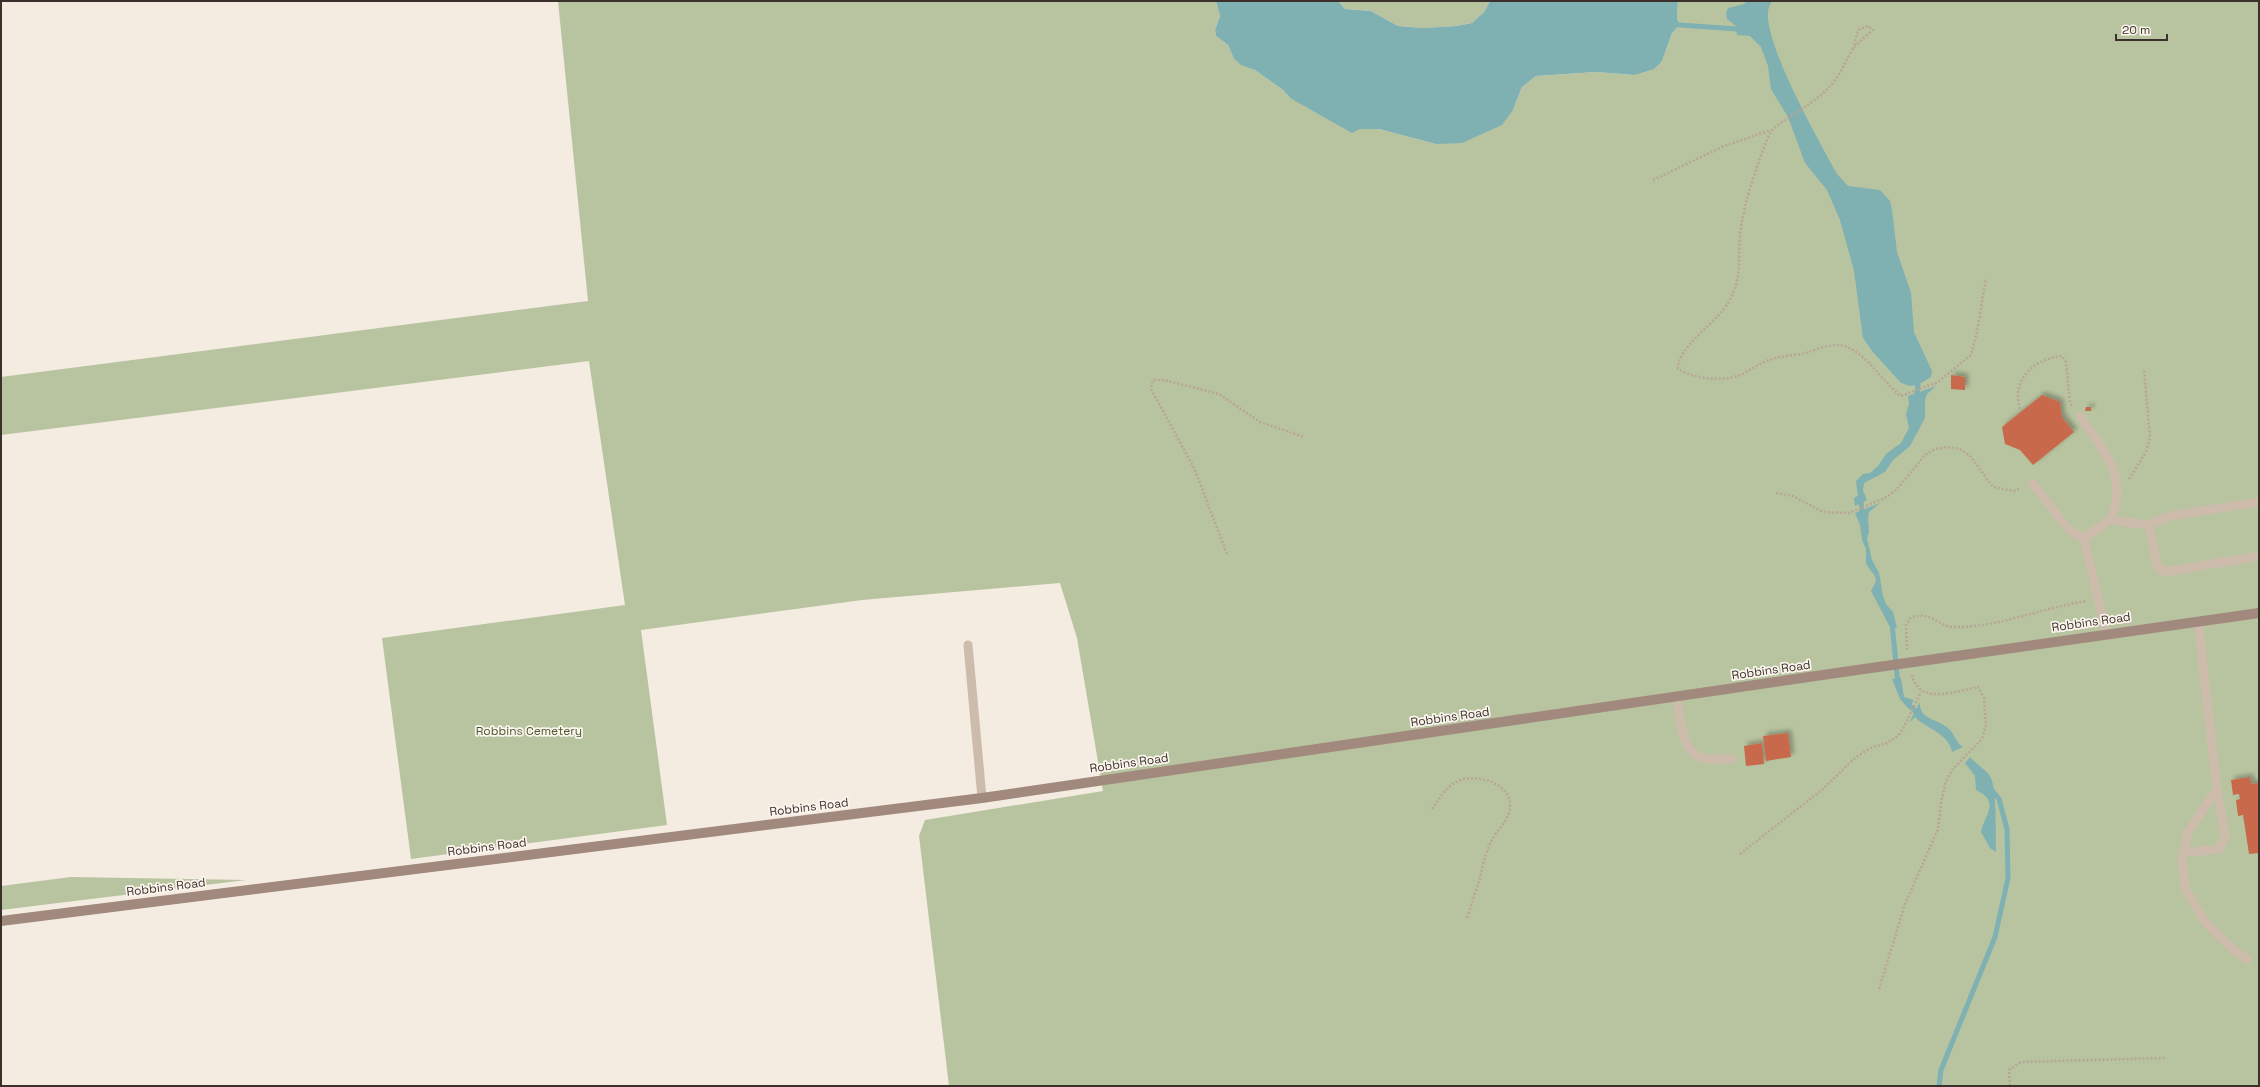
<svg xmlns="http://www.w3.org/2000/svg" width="2260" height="1087" viewBox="0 0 2260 1087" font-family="'Space Grotesk',sans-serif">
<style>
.green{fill:#b8c4a0}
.water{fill:#7fb0b2}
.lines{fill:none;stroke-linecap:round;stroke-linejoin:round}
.stream{stroke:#7fb0b2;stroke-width:5}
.building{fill:#c8694b;filter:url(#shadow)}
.path{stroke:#b9a596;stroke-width:2.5;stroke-dasharray:2 2;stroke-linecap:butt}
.lane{stroke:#cdbbac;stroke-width:9}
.secondary{stroke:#a18a7d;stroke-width:10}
.secondary-bridge{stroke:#a18a7d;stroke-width:10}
.labels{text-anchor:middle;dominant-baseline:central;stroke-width:3.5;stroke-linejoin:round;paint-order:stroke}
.street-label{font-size:12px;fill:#3b302b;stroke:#fbf5ee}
.park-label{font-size:12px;fill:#4a5a2e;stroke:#fbf5ee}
</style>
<defs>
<filter id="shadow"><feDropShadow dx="3.5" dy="-3.5" stdDeviation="2" flood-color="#0004"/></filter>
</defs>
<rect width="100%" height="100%" fill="#f4ebe1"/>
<path class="green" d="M558,1H1216L1220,16L1215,30L1216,36L1228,45L1234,59L1241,64L1255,70L1283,90L1290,98L1360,129H1379L1436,144L1513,110L1522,87L1536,76L1596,72L1634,75L1662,61L1672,33L1680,25L1677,18L1678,1H2259V1086H949L919,836L925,820L1103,791L1077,638L1060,583L862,600L641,630L667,825L411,859L382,638L625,605L589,361L1,435V377L588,301Z
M1338,1H1490L1484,12L1472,23L1456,26L1424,28L1398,26L1371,11L1345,9Z
M71,877L246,880L1,910V886Z"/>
<path class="water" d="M1216,1H1338L1345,9L1371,11L1398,26L1424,28L1456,26L1472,23L1484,12L1490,1H1678L1677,18L1680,25L1672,33L1662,61L1654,69L1634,75L1596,72L1536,76L1522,87L1513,110L1502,125L1462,143L1436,144L1379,129H1360L1352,133L1290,98L1283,90L1255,70L1241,65L1234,59L1228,45L1216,36L1215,30L1220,16Z
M1747,1H1772C1770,5 1768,8 1768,12C1765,46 1819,141 1837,174L1848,186L1880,190L1890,201L1892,210L1897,252L1911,293L1914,332L1932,371L1931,377L1918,385L1910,386L1901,383L1872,351L1863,338L1854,271L1840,220L1827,190L1805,163L1788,117L1771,89L1768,66L1761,47L1750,36L1737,35L1736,26L1727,19L1726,13L1728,8L1744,4Z
M1936,386L1927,394L1925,400V418L1910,446L1893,460L1885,472L1864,483L1863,490L1867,500L1855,506L1854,498L1858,496L1856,481L1863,474L1870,473L1878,466L1886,454L1901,443L1909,428L1906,414L1909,404L1908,396Z
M1880,503L1869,512L1868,517L1869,532L1867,539L1872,560L1879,573L1883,596L1886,604L1893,612L1897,628L1891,629L1871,591L1876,581L1875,576L1866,564V549L1862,540L1860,525L1855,513Z
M1901,678L1904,697L1914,700L1909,709L1900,699L1892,679Z
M1920,702C1919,720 1937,718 1948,728C1955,734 1955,742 1963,747L1952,752C1949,733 1926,729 1915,717L1909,723Z
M1970,757C1975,763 1987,771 1990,776C1998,791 1995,833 1996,852L1990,848L1981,832C1986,812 2000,802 1976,790L1975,776L1965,763Z"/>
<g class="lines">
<path class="stream" d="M1680,25L1737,29
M1916,400L1918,385
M1861,496L1862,516
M1892,623L1898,685
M1906,702L1919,715
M1939,1086L1941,1070L1995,937L2008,878L2007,829L1999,799L1991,789"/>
</g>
<path class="building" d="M1951,375L1965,377V390L1951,389Z
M2042,395L2060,402L2062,417L2074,432L2033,465L2020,450L2005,444L2002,427Z
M2086,407H2091V411H2085Z
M1788,733L1791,757L1766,761L1763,736Z
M1762,743L1764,764L1746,766L1744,746Z
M2250,777L2251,784L2259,783V853L2249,854L2243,815L2238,816L2236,800L2240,799L2239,794L2233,795L2231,780Z"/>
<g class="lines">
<path class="path" d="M1853,49L1858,30L1868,26L1873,30C1866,36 1858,42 1853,49C1845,61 1841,74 1831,85C1815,104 1792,113 1773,129C1766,135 1748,194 1745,206C1744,213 1742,220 1741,226C1736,256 1745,274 1728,303C1717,322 1676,349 1678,369C1693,378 1719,382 1737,376C1750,372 1759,362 1773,359C1784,355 1797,356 1809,352C1820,348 1836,342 1847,347C1870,357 1881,381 1901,396L1938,382L1971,355L1977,332L1986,278
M1653,180L1722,147L1771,130
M2020,409C2011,380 2033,359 2062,356L2066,362L2070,402L2072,408
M2129,479L2146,452L2150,437L2144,370
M1776,493L1793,496L1823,512L1849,513L1887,497L1897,489L1925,455L1935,449L1948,447L1960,449L1971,457L1993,487L2014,491L2021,488
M1227,554L1195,470L1151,389L1153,380H1164L1219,394L1260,422L1304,437
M1907,650L1906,625L1911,617C1934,611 1937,627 1954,627C1998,628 2044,607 2087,601
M1432,809C1438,800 1445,789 1454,783C1471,772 1510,781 1510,805C1511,818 1497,830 1492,840C1485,852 1483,867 1479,881C1475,893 1471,906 1467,919
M1740,854L1823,789L1855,758L1870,748L1887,743L1898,736L1903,729L1921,692
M1879,989L1905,904L1938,829L1941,803L1946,781L1953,769L1982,739L1986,725L1985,714L1984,698L1978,687C1956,691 1919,706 1912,675
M2010,1086L2009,1070L2021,1062L2165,1058"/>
<path class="lane" d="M2080,416C2103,450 2130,478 2110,520
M2033,484L2069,530L2084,538
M2149,525L2157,566L2164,572L2259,556
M2084,538L2110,520L2149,525L2170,516L2259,502
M2084,538L2106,633
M2198,621L2217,789L2188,832L2182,860L2185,888L2205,922L2235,951L2247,959
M968,645L982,798
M1677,697C1680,715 1680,751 1702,758C1711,761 1722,758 1731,759
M2183,853L2219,849L2225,836L2217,789"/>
<path class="secondary" d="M1935,659L2259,613
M1,921L982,798L1857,670"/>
<path class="secondary-bridge" d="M1857,670L1935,659"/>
</g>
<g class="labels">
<g class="street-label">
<text transform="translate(2091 622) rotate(-8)">Robbins Road</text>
<text transform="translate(1771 670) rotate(-8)">Robbins Road</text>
<text transform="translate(1450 717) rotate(-8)">Robbins Road</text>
<text transform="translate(1129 763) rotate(-8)">Robbins Road</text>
<text transform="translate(809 807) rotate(-7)">Robbins Road</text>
<text transform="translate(487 847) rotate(-7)">Robbins Road</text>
<text transform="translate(166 887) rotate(-7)">Robbins Road</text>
</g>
<g class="park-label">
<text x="529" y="731">Robbins Cemetery</text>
</g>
</g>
<rect width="2260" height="1087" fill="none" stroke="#3b302b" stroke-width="4"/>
<path d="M2116 34v6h51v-6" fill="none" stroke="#3b302b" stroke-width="2"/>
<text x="2122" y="34" font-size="12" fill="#3b302b" stroke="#fbf5ee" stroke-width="3" paint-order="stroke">20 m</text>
</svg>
